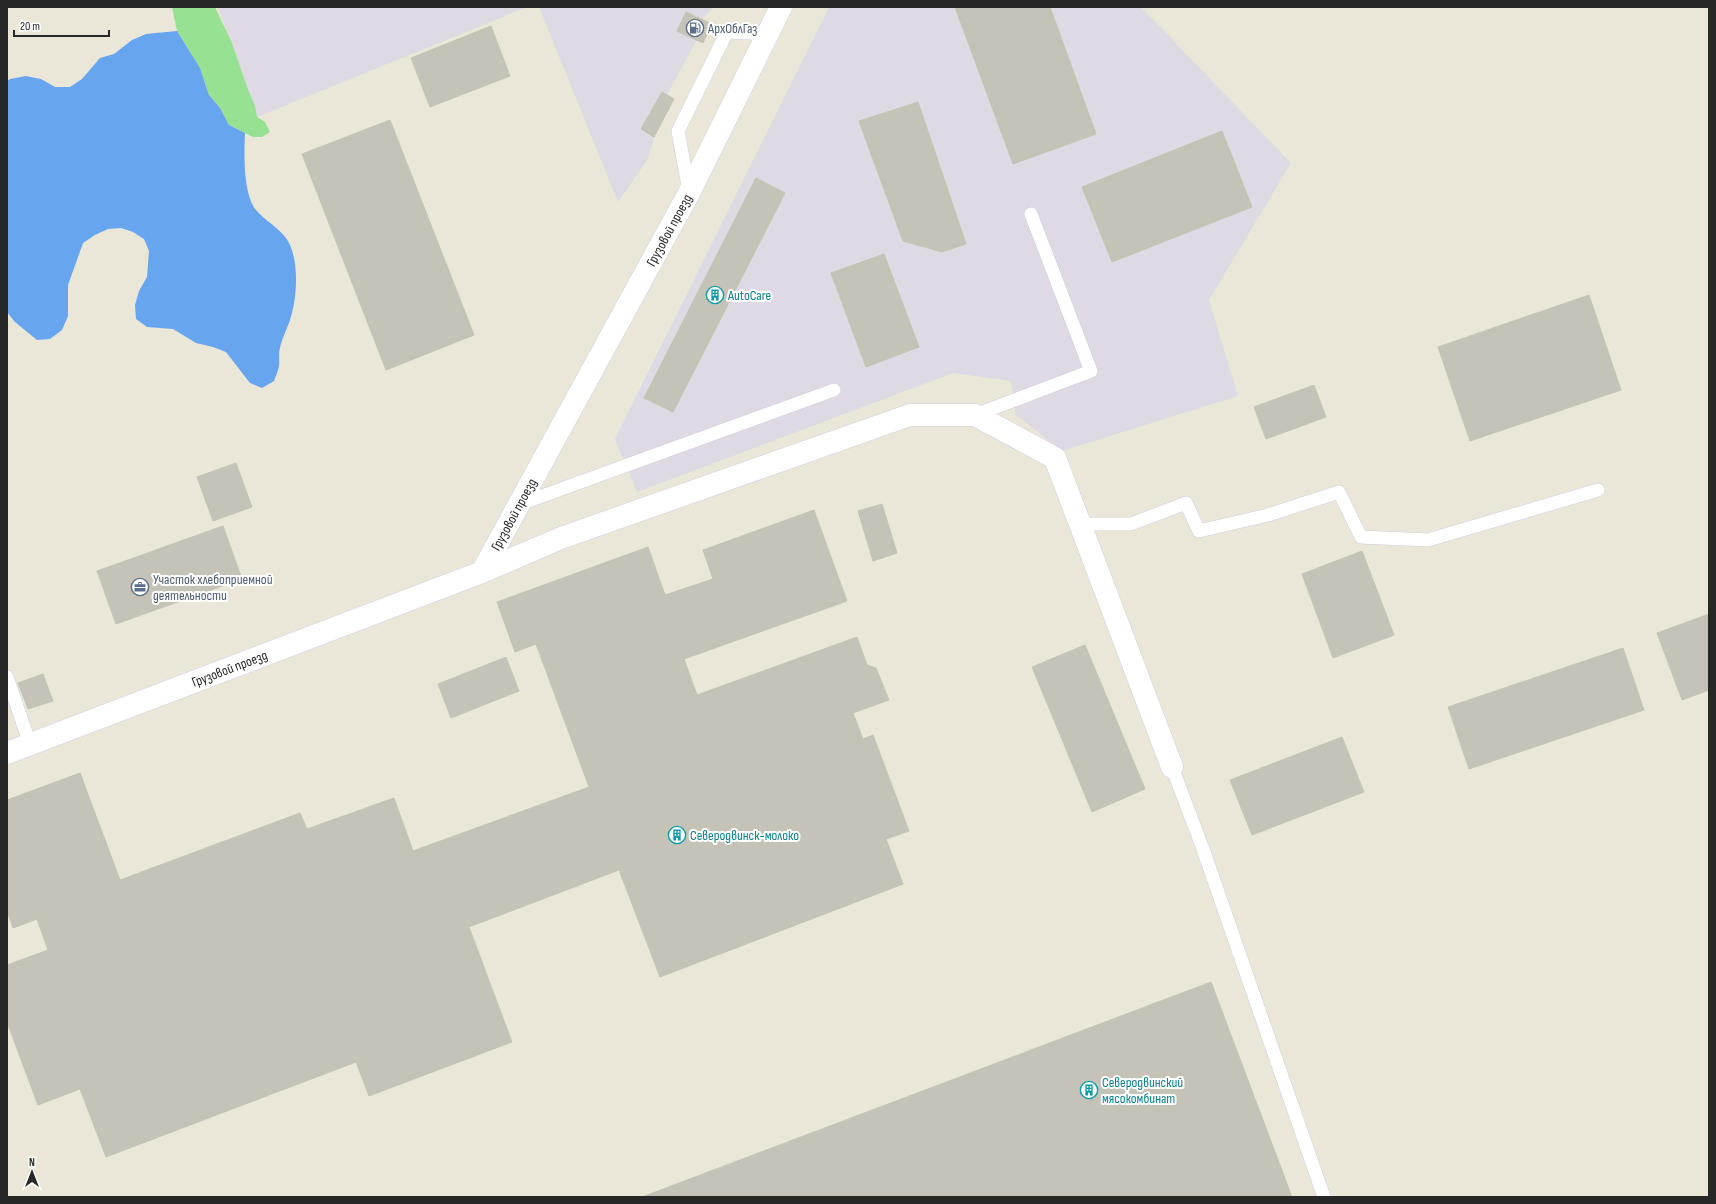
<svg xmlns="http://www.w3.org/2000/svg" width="1716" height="1204" viewBox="0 0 1716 1204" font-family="'Sofia Sans Condensed',sans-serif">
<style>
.industrial{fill:#ded9e2}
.green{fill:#97e292}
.water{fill:#67a5ef}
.building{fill:#c5c3b8;stroke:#c5c3b2}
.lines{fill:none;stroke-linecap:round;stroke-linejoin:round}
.service-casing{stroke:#cfcde1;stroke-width:14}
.minor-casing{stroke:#cfcde1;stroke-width:23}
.service{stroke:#fff;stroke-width:13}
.minor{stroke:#fff;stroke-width:22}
.labels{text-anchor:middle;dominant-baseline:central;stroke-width:4;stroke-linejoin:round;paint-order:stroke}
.service-label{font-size:14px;fill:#4e5e75;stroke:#fff;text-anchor:start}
.street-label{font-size:14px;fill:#272727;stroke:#fff}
.culture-label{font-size:14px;fill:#0d838f;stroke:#fff;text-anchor:start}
</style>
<rect width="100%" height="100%" fill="#eae7d8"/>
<path class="industrial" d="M218,7H527L257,117Z
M539,7H714L702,19L712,24L703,43L696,41L667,95L674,99L654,137L648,159L618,202Z
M829,7H1141L1291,163L1209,300L1238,396L1062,451L1015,414L1011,381L953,373L637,492L615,439Z"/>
<path class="green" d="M172,7H215L232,43L247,87L255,106L257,117L265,122L270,132L262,137H253L229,125L220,108L209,95L200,68L177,31Z"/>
<path class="water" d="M177,31L200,68L209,95L220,108L229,125L245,133C244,153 243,194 256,210C266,222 284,230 290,245C299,266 297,298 290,320C287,329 282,338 280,348C278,354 280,360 279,366C278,371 276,376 274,381L262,388L250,383L226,352L213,347L196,343L173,329L147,327L136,319L135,305L139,291L147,277L149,251L144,239L133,232L121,228L108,229L95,235L83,243L68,285V316L62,330L50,339L37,340L15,322L7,312V81L10,79L26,76L41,79L55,87H70L82,79L100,58L114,54L132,40L146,34Z"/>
<path class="building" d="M955,7H1050L1096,134L1013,164Z
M686,12L712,24L703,43L677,31Z
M491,26L510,76L430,107L411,58Z
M662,92L674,99L654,137L641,129Z
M918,102L966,244L942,252L903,241L859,121Z
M390,120L474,335L386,370L302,154Z
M1222,131L1252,207L1112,262L1082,187Z
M756,178L785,193L673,412L644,398Z
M884,254L919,347L866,367L831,273Z
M1589,295L1621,390L1470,441L1438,347Z
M1314,385L1326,417L1266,439L1254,407Z
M236,463L252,507L213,521L197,477Z
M882,504L897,553L873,561L858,511Z
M814,510L847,601L684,659L697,695L857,637L867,665L876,668L889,700L853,713L863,739L873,735L909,831L886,839L903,884L660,977L619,870L469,927L512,1042L369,1096L356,1062L106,1157L80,1089L38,1105L7,1022V965L48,950L37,919L13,928L7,911V800L80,773L120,880L300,813L307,829L394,798L413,851L589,787L536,644L515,652L497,602L648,547L665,595L713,579L703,550Z
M223,526L242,579L116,624L97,571Z
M1362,551L1394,635L1333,658L1302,574Z
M1709,614V690L1682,700L1657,633Z
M1085,645L1145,789L1092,812L1032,667Z
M1623,648L1644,710L1469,769L1448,707Z
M506,657L519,691L451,718L438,684Z
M43,674L53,701L28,709L18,683Z
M1342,737L1364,792L1252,835L1230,780Z
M1211,982L1292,1197H642Z"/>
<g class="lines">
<defs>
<path id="service" d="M689,191L678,131L727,32L768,34
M975,415L1091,371L1031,214
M520,504L834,390
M1079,524H1131L1186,503L1199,531L1268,515L1339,492L1361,537L1428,540L1598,490
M7,677L30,744
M1172,767L1203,849L1324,1197"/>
<g id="minor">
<path d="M482,572L561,538L910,415H975L1055,458L1172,767"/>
<path id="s1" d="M7,753L482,572L689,193L781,7"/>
</g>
</defs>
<use href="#service" class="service-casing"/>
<use href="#minor" class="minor-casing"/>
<use href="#service" class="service"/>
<use href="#minor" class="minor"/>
</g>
<defs>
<symbol id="fuel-ring" viewBox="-11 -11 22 22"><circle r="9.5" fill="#fff" stroke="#5c6f8a" stroke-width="1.5"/><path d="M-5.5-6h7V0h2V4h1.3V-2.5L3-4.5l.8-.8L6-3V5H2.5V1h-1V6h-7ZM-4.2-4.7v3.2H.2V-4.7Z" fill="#5c6f8a"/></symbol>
<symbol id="building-ring" viewBox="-11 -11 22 22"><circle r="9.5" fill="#fff" stroke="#0f9aa8" stroke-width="1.5"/><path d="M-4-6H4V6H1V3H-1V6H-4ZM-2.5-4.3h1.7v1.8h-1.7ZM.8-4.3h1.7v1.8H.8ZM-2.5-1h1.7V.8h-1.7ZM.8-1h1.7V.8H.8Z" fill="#0f9aa8"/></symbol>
<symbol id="office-ring" viewBox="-11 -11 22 22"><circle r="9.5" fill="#fff" stroke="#5c6f8a" stroke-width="1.5"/><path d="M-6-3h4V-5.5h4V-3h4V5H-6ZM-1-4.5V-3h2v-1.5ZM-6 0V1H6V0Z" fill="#5c6f8a"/></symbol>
</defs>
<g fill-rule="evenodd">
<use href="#fuel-ring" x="685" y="18" width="20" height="20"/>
<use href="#building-ring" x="705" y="285" width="20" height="20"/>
<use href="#office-ring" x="130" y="577" width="20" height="20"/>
<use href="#building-ring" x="667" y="825" width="20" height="20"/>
<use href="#building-ring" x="1079" y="1080" width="20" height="20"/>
</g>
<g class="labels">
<g class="service-label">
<text x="708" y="28">АрхОблГаз</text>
<text x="153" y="579">Участок хлебоприемной<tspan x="153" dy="16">деятельности</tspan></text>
</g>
<g class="street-label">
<text stroke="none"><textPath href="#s1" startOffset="898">Грузовой проезд</textPath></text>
<text stroke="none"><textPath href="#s1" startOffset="574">Грузовой проезд</textPath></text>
<text stroke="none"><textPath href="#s1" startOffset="238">Грузовой проезд</textPath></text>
</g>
<g class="culture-label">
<text x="728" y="295">AutoCare</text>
<text x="690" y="835">Северодвинск-молоко</text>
<text x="1102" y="1082">Северодвинский<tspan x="1102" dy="16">мясокомбинат</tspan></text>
</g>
</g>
<rect width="1716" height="1204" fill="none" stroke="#272727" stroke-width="16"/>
<g transform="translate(32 1172)" stroke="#ffffff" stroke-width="3" paint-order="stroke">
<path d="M0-3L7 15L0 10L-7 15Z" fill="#272727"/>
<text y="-6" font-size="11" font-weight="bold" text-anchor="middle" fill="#272727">N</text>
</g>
<path d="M14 30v6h95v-6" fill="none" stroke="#272727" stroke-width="2"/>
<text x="20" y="30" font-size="12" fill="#272727" stroke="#ffffff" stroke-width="3" paint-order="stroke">20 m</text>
</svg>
